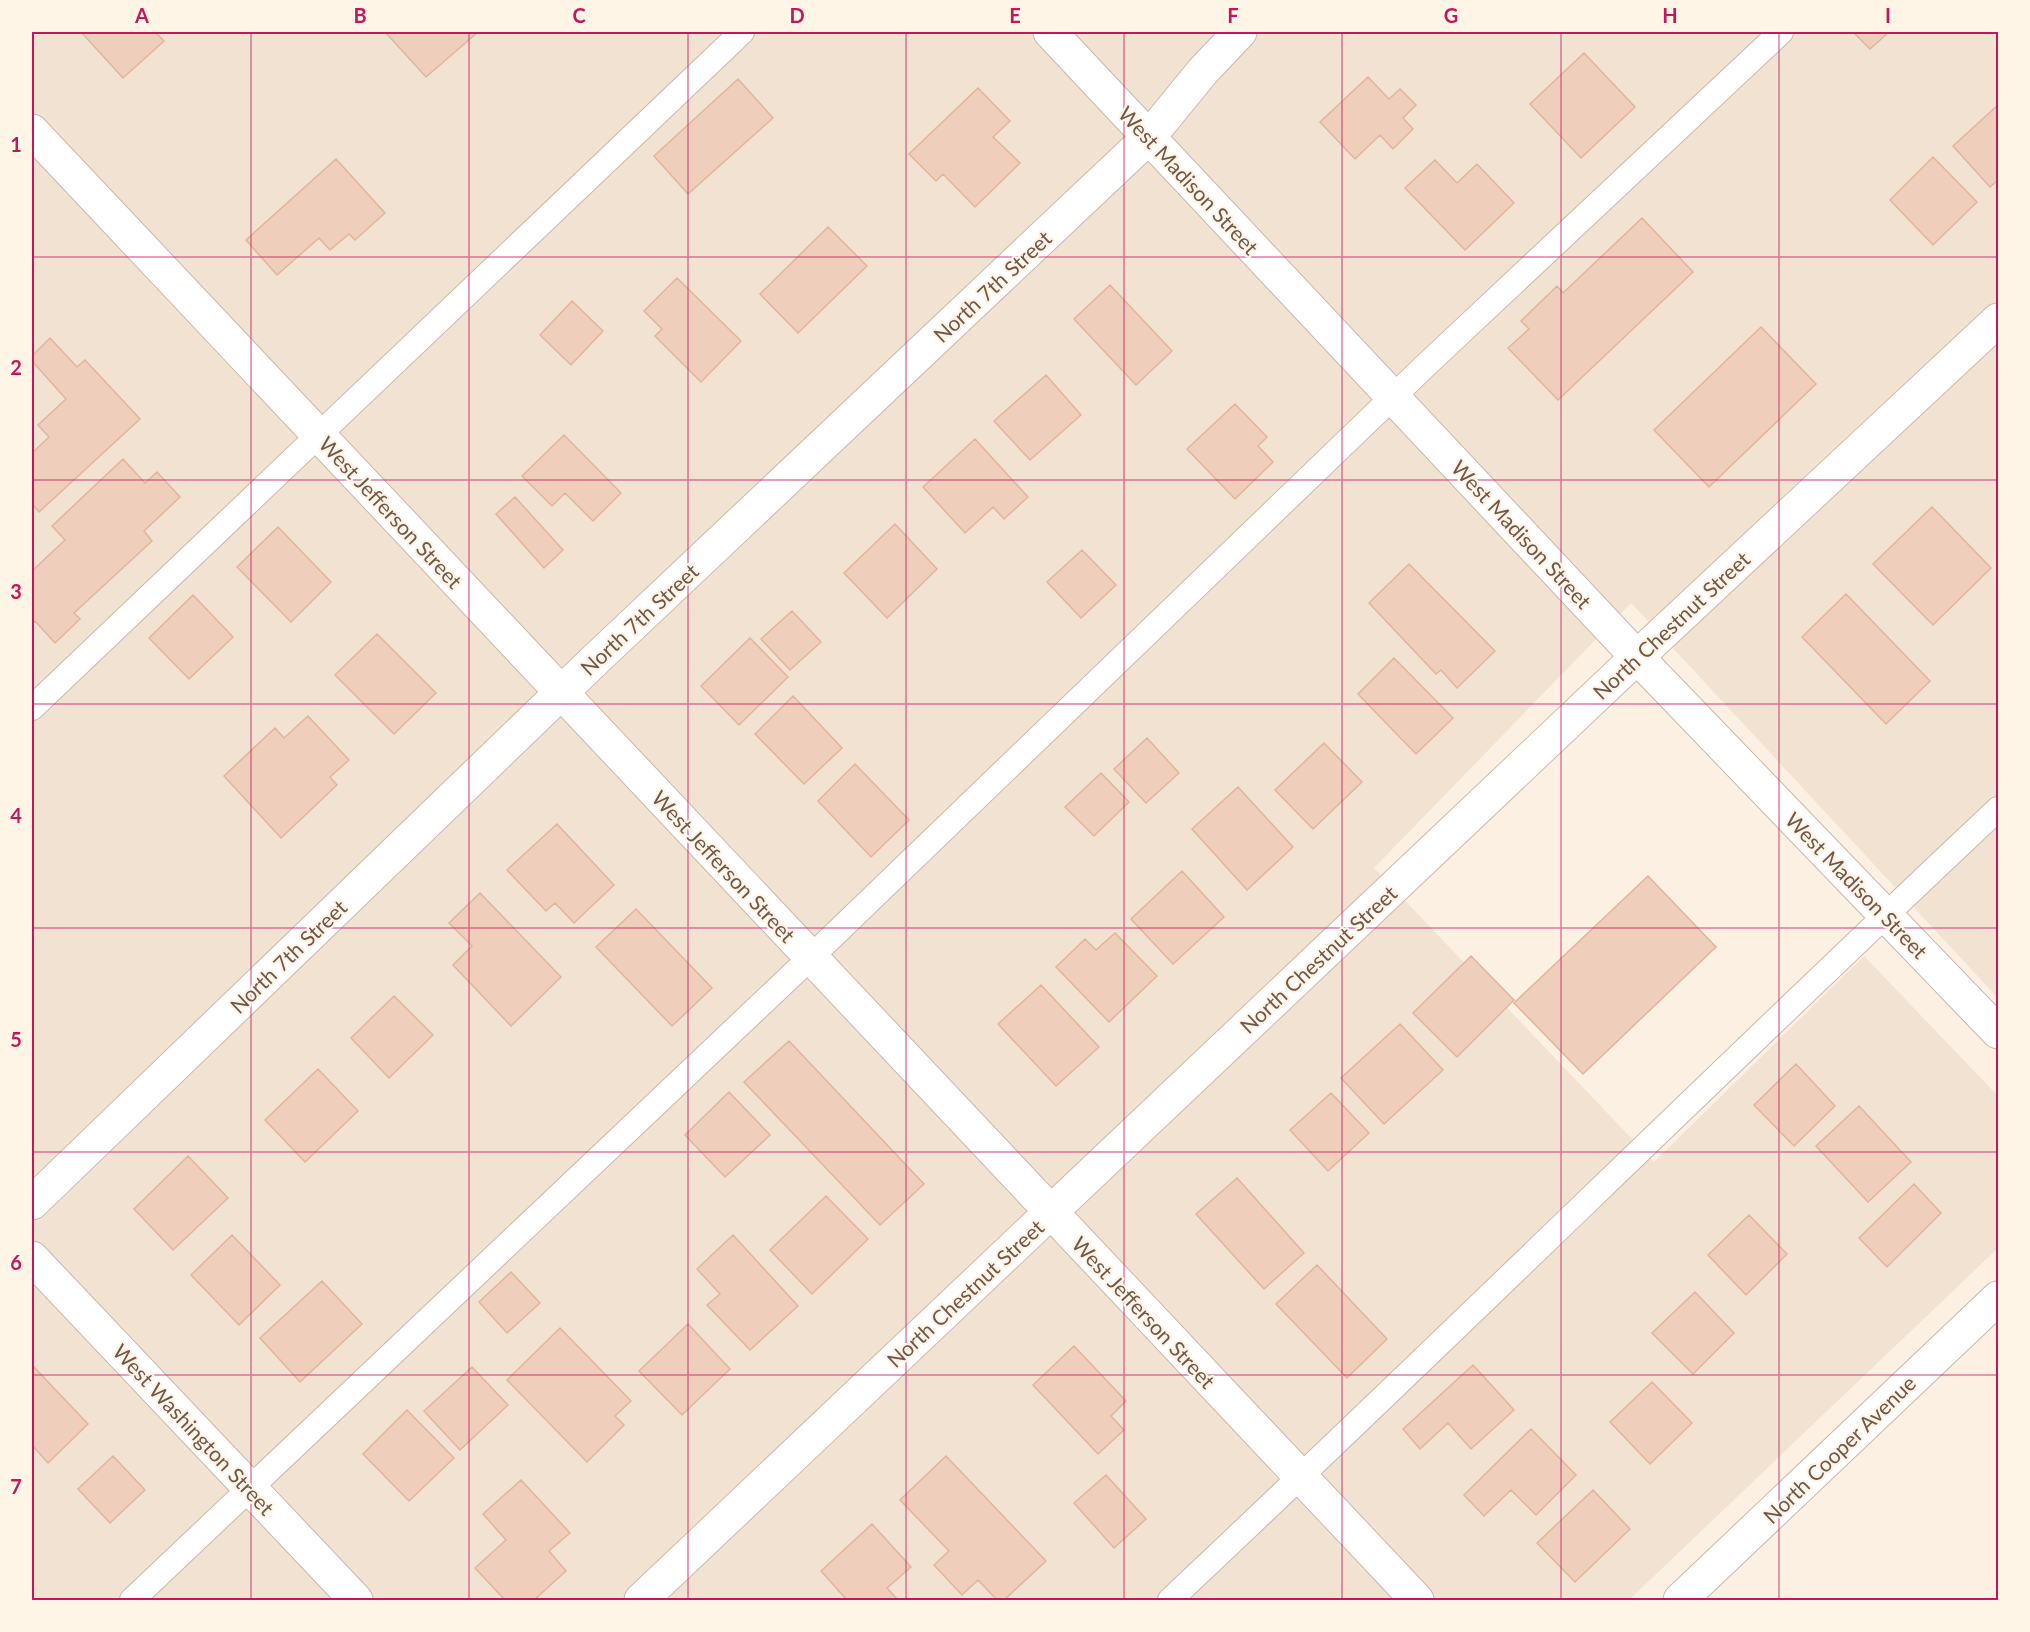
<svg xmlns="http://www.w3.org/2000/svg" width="2030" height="1632" viewBox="0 0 2030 1632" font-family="Lato,sans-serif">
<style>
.residential{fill:#f2e2d1}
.building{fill:#efcebb;stroke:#e1b49c;stroke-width:1.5}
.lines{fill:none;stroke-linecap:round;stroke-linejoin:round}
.service-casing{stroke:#cbb8a9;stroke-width:26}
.minor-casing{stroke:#cbb8a9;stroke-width:35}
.secondary-casing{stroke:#d0baa9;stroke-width:35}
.service{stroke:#fff;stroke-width:24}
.minor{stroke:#fff;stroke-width:33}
.secondary{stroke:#fff;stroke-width:33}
.grid{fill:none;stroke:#c2185b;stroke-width:1.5;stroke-opacity:0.55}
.labels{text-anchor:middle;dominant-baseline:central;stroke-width:4.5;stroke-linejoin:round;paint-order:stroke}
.street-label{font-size:21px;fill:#71574a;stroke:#fef5e7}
.neatline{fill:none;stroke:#c2185b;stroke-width:2}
.grid-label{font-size:20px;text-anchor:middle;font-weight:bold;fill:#c2185b}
</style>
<rect width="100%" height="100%" fill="#fbf0e2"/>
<path class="residential" d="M32,32H1998V998L1631,603L1374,868L1654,1162L1864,956L1998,1096V1248L1629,1600H32Z"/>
<path class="building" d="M81,32H155L164,41L123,78Z
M388,32H478L426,77L386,33Z
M1853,32H1889L1870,49Z
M1584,53L1635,107L1581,158L1530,104Z
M1368,77L1389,99L1400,89L1416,105L1403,118L1413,129L1393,149L1380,135L1355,159L1320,122Z
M738,79L773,118L688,194L654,156Z
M978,88L1010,121L993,137L1020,163L975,207L943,174L936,181L909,154Z
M1998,105V180L1990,187L1953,146Z
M1933,157L1977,202L1933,245L1890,200Z
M336,159L385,213L355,240L349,234L330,250L319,238L277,275L246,240Z
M1435,160L1457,183L1477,164L1514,203L1465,250L1405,188Z
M1642,218L1693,272L1558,400L1508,348L1529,329L1521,321L1557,286L1563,293Z
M828,227L867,266L798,333L760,294Z
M677,278L741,341L701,382L655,336L662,329L644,311Z
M1110,285L1172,351L1136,385L1074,319Z
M572,301L603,331L571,365L540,335Z
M1761,327L1816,384L1709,487L1654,430Z
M50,338L77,367L85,360L140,419L39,512L32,504V453L49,437L38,425L66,399L32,361V356Z
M1046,375L1081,415L1030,460L994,421Z
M1235,404L1267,437L1258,446L1273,462L1235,499L1187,449Z
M564,435L621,493L593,521L565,493L552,506L522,476Z
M975,439L1028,497L1004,519L993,507L965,533L923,487Z
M123,459L145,483L157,472L180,497L144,531L152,541L74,613L80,619L55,643L35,621L32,624V571L65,540L52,526Z
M515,497L563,550L544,568L496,514Z
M1932,507L1991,568L1933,625L1873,564Z
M895,524L937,569L887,618L844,573Z
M278,527L331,582L291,622L237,567Z
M1082,550L1116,585L1081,618L1047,582Z
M1409,564L1495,651L1457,688L1441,670L1436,674L1369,603Z
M1846,594L1930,681L1886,724L1802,637Z
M193,595L233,637L189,679L149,638Z
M792,611L821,642L790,670L761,639Z
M377,634L436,693L394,734L335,675Z
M750,638L788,677L739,725L701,686Z
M1394,658L1453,718L1416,754L1358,694Z
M793,696L842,748L804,784L755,734Z
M308,716L349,760L330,777L337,785L281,838L224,776L275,728L284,738Z
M1147,738L1179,773L1146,803L1114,769Z
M1324,743L1362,782L1313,829L1275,790Z
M855,764L909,820L871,857L818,801Z
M1101,773L1129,802L1094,836L1065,807Z
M1238,787L1293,847L1247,890L1192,829Z
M557,824L614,885L574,923L555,903L546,911L507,870Z
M1182,871L1224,917L1173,964L1131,919Z
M1648,876L1716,947L1583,1074L1514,1003Z
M480,893L561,977L511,1026L453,965L472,946L449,923Z
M636,909L712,988L672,1026L596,947Z
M1115,933L1157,976L1109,1022L1056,967L1085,939L1096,950Z
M1471,956L1514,1000L1457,1057L1413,1013Z
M1041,985L1099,1047L1056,1086L998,1024Z
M394,996L433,1035L389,1078L351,1038Z
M1400,1024L1443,1070L1384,1124L1341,1078Z
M789,1041L924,1184L880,1225L744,1082Z
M1796,1064L1835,1106L1794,1146L1754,1105Z
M318,1069L358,1111L305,1162L265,1120Z
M729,1092L770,1135L725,1177L685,1135Z
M1331,1093L1369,1133L1328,1171L1290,1130Z
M1859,1106L1911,1162L1868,1202L1816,1146Z
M188,1156L228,1198L173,1250L134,1209Z
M1237,1178L1304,1253L1264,1289L1196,1214Z
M1914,1184L1941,1213L1887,1267L1859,1238Z
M826,1196L868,1239L812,1294L770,1250Z
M1749,1215L1787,1254L1746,1295L1708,1255Z
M232,1235L280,1285L239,1325L191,1275Z
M733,1235L798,1306L750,1350L707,1305L720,1294L697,1269Z
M1317,1265L1387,1339L1347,1378L1276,1304Z
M511,1272L540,1303L507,1333L479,1302Z
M322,1281L362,1324L300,1382L260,1338Z
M1695,1292L1734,1333L1693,1374L1652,1333Z
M688,1324L730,1369L682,1415L639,1371Z
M560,1328L631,1401L615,1416L624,1425L587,1462L507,1380Z
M1074,1346L1126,1401L1111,1416L1124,1430L1098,1454L1033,1385Z
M32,1365L88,1424L48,1463L32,1445Z
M1473,1365L1514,1410L1471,1449L1448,1423L1420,1449L1403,1429Z
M472,1367L508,1405L460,1450L424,1411Z
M1652,1382L1692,1423L1650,1464L1610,1422Z
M407,1410L454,1458L409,1501L363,1454Z
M1531,1429L1576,1475L1536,1515L1511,1490L1484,1516L1464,1495Z
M113,1456L145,1490L110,1523L78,1489Z
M946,1456L1046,1561L1004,1600H997L978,1580L962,1595L934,1565L949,1551L900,1500Z
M1106,1475L1146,1519L1114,1548L1074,1503Z
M521,1480L570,1533L549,1551L566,1571L534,1600H505L475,1568L506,1540L483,1514Z
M1593,1490L1630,1529L1575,1582L1537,1543Z
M872,1524L911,1567L887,1588L898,1600H847L821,1571Z"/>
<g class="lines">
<defs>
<path id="service" d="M32,708L742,32
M132,1600L810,958L1425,366L1781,32
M1170,1600C1448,1339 1720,1070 1998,809"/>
<path id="minor" d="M1050,32L1637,657L1998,1032
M32,131L1417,1600
M32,1203L595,660L1149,137L1203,71L1240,32
M32,1258L356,1600
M1680,1600L1998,1298"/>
<path id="secondary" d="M641,1600L1637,657L1998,320"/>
</defs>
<use href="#service" class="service-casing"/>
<use href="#minor" class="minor-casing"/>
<use href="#secondary" class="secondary-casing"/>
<use href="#service" class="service"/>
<use href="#minor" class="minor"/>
<use href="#secondary" class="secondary"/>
</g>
<path class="grid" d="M251,32V1600M469,32V1600M688,32V1600M906,32V1600M1124,32V1600M1342,32V1600M1561,32V1600M1779,32V1600M32,257H1998M32,480H1998M32,704H1998M32,928H1998M32,1152H1998M32,1375H1998"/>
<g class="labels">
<g class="street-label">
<text transform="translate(1189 180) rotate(47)">West Madison Street</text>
<text transform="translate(992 286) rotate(-43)">North 7th Street</text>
<text transform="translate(391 512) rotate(47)">West Jefferson Street</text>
<text transform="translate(1522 534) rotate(47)">West Madison Street</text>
<text transform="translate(639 619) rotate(-43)">North 7th Street</text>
<text transform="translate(1671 625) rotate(-43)">North Chestnut Street</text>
<text transform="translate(724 866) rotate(47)">West Jefferson Street</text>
<text transform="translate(1857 885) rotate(46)">West Madison Street</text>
<text transform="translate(288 956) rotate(-44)">North 7th Street</text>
<text transform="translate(1318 959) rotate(-43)">North Chestnut Street</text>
<text transform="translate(965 1293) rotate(-43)">North Chestnut Street</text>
<text transform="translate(1144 1312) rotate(47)">West Jefferson Street</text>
<text transform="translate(194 1429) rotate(47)">West Washington Street</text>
<text transform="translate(1839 1449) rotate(-44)">North Cooper Avenue</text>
</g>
</g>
<rect width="2030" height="1632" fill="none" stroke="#fef5e7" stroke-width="66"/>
<rect x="33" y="33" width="1964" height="1566" class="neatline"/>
<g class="grid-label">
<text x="142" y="23">A</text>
<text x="360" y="23">B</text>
<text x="579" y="23">C</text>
<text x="797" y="23">D</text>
<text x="1015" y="23">E</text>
<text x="1233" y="23">F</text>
<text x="1451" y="23">G</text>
<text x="1670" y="23">H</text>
<text x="1888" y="23">I</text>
<text x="16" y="152">1</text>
<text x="16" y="375">2</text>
<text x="16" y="599">3</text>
<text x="16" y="823">4</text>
<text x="16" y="1047">5</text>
<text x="16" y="1270">6</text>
<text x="16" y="1494">7</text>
</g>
</svg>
